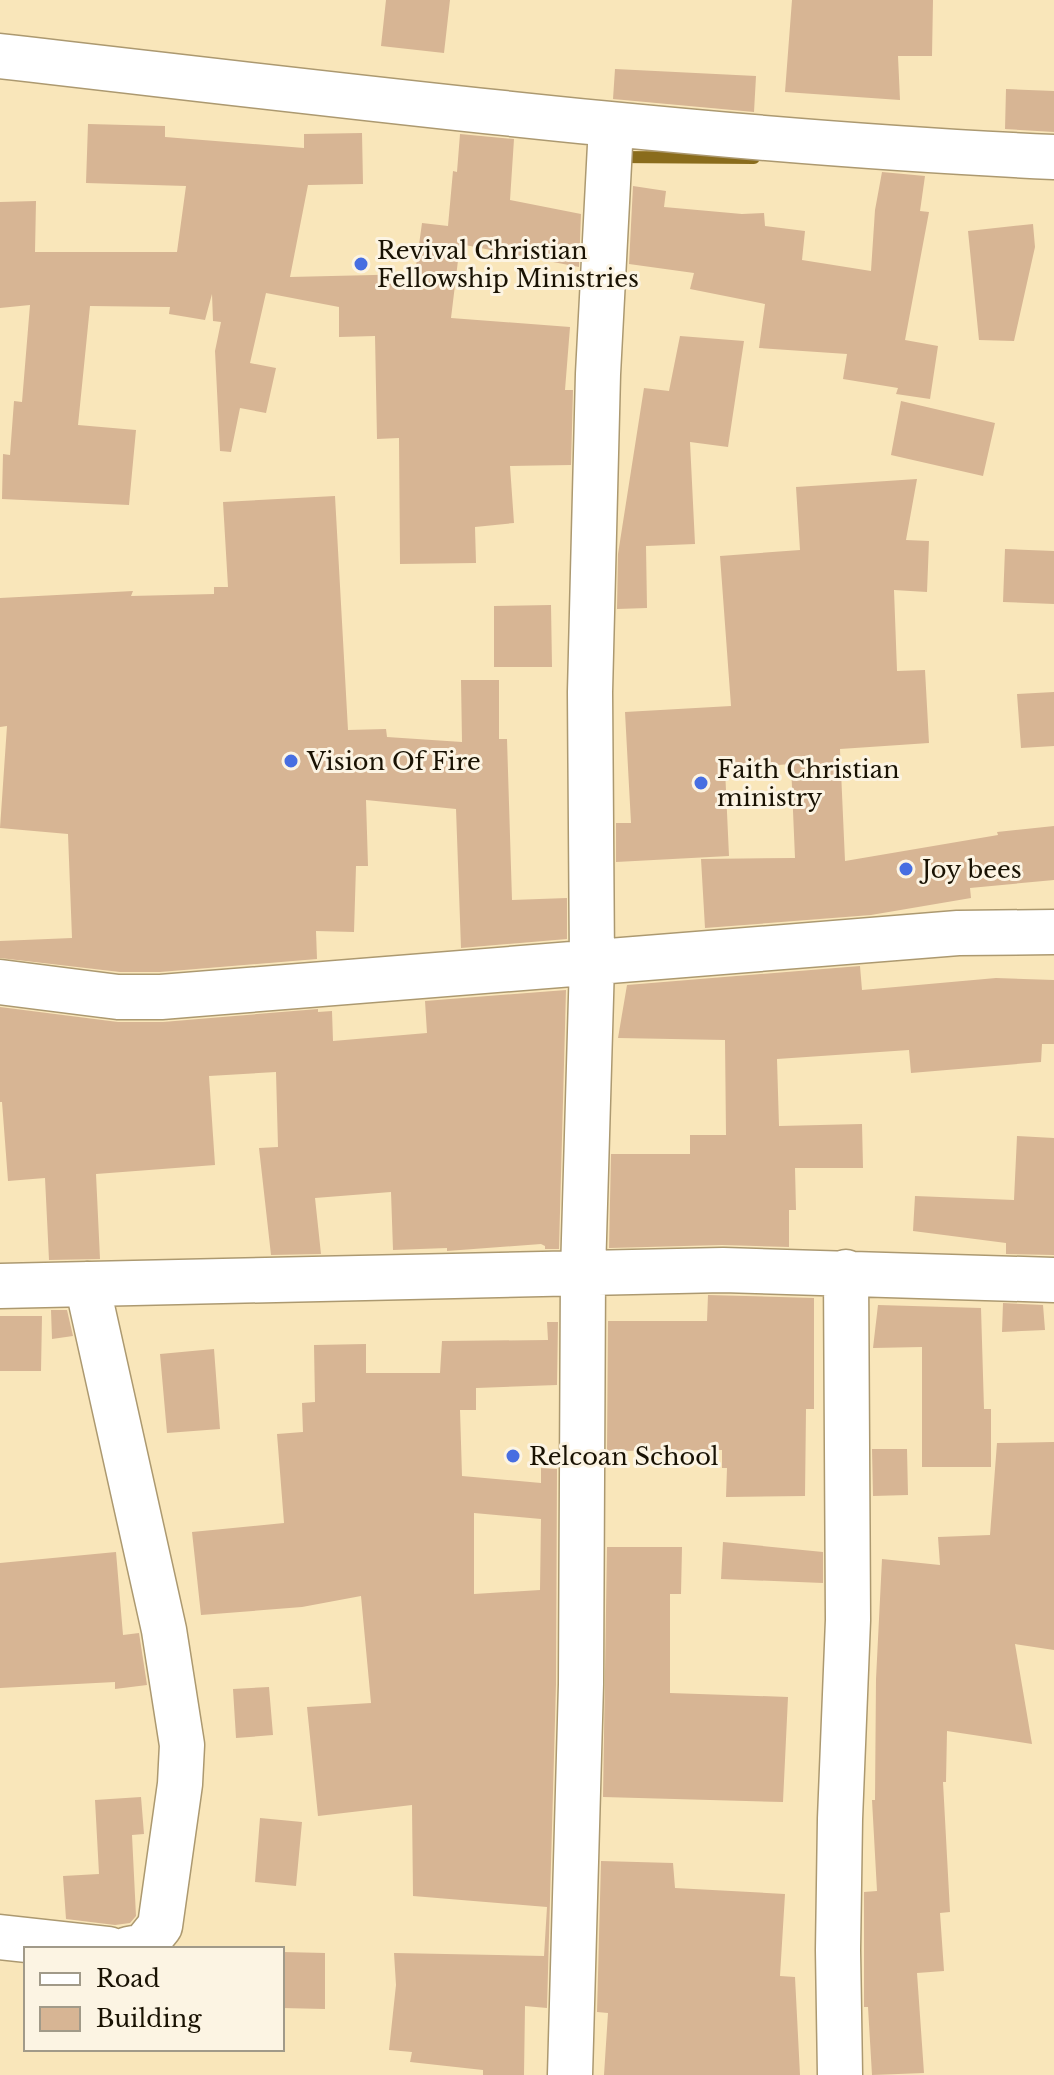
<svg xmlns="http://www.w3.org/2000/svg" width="1054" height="2075" viewBox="0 0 1054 2075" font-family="'Libre Baskerville',serif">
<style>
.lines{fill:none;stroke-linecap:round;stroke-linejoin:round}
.stream{stroke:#8a6c1c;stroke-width:12}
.building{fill:#d7b594;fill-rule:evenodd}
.minor-casing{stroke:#ac9970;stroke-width:47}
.minor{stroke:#fff;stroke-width:44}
.poi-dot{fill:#476ee1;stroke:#fcf4e3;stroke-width:3}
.labels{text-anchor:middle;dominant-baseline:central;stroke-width:6;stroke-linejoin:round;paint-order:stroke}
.poi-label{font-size:24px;fill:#191203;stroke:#fcf4e3;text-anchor:start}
</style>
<rect width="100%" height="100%" fill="#f9e6ba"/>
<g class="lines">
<path class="stream" d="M616,157L754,158"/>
</g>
<path class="building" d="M386,0H450L444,53L381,46Z
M792,0H933L932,56H898L900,100L785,92Z
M615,69L756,76L754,112L613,99Z
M1006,89L1054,91V132L1005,129Z
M88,124L165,126V137L304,148V134L362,133L363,184L308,185L290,277L415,274L422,223L448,226L453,171L457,172L460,134L514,139L510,200L581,214L579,267L460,244L451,318L570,327L565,390H573L571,465L510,466L514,523L475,527L476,563L400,564L399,438L377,439L375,336L339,337V307L266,293L250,363L276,368L266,413L240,408L231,452L220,451L215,351L221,322L213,321L212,294L205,320L169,314L170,307L90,306L78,425L136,430L129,505L2,499L3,454L10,455L14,401L22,402L30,305L0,308V202L36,201L35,252H177L186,186L86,183Z
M882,172L925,176L920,211L929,212L905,340L938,346L930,399L896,394L898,388L843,379L847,354L759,348L765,304L690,289L694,273L629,264L633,186L666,191L664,207L742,214L764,213L765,226L805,231L802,260L871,271L875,210Z
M1033,224L1035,247L1014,341L979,340L968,231Z
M680,336L744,341L728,447L690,442L695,544L646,546L647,608L617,609L618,554L644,388L669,391Z
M901,401L995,423L983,476L891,455Z
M917,479L906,540L929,541L927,592L894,590L897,671L925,670L929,743L840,749L845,861L998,835L997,832L1054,826V880L970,888L971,898L871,915L705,928L701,859L795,858L791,764L725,769L729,856L616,862V823H631L625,712L731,706L720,556L800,550L796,487Z
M335,496L348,730L386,729L387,737L462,742L461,680H499V739H507L512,900L567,898V939L461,948L456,809L366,800L368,866H356L354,932L316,931L317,959L160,972H120L0,958V941L72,938L68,834L0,828L7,726L0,727V598L133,591L131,596L214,594V587H228L223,502Z
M1005,549L1054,551V604L1003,602Z
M551,605L552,667H494V606Z
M1054,692V746L1021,748L1017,694Z
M860,966L862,990L996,978L1054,980V1044H1042L1041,1062L911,1073L909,1050L777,1059L779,1126L862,1124L863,1168H795L796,1210H789V1247L722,1245L609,1248L611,1154H690V1135H726L725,1040L618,1038L627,985Z
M566,990L559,1249H545V1246L541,1244L447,1251V1248L393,1250L391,1192L315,1198L321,1254L271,1255L259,1148L278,1147L276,1072L209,1076L215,1165L96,1174L100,1259L49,1260L45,1178L8,1181L2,1102H0V1007L118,1022H163L318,1009V1012L332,1011L333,1041L427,1033L425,1001Z
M1017,1136L1054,1138V1255L1006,1254V1243L913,1231L915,1196L1014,1200Z
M708,1295L814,1298V1409H806L805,1496L726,1497L727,1468H722V1450L607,1451L608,1321H707Z
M1003,1303L1043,1305L1045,1330L1002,1332Z
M878,1305L981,1308L984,1409H991V1467H922V1347L873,1348Z
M51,1310H67L73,1336L52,1339Z
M0,1316H42L41,1371H0Z
M547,1322H558L557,1385L476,1388V1410H460L462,1476L541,1483V1468L557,1469L556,1684L547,2008L525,2006L524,2075H483V2070L410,2062L412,2052L389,2050L396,1985L394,1953L544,1956L547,1907L413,1896L412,1805L318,1816L307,1707L371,1703L361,1596L302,1607L201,1615L192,1532L284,1523L277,1434L303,1432L302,1403L315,1402L314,1345L366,1344V1373H440L442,1341L548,1340ZM474,1513L541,1519L540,1590L474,1594Z
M214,1349L220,1429L167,1433L160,1354Z
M1054,1442V1650L1015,1644L1032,1744L947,1731L946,1782H943L950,1912L940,1913L944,1971L917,1973L924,2073L872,2075L868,2007H864V1892L877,1891L872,1800H875L876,1679L882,1559L940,1565L938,1537L990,1535L997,1443Z
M872,1449H907L908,1495L873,1496Z
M723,1542L823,1552V1583L721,1579Z
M607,1547H682L681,1594H670V1693L788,1697L783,1802L603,1797Z
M116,1552L123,1635L139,1633L147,1685L115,1689V1682L0,1688V1563Z
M269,1687L273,1735L236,1738L233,1689Z
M141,1797L144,1834L132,1835L136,1916L130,1923L115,1925L66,1919L63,1876L99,1874L95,1800Z
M260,1818L302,1822L296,1886L255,1882Z
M601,1861L673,1863L675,1888L785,1894L780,1976L795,1977L800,2075H604L608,2013L597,2012Z
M282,1952L325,1953V2009L282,2008Z"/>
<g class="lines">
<defs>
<path id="minor" d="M0,56C351,96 701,141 1054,157
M0,982L118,997H161L958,933L1054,932
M87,1284L164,1630L182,1745L180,1784L160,1926L144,1946L128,1949
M0,1286L723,1270L1054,1280
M0,1937L109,1949
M570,2075L581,1684L583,1273L592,963L590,692L598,374L611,126
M840,2075L838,1950L840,1819L848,1620L846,1272"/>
</defs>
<use href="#minor" class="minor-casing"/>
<use href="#minor" class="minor"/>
</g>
<g class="poi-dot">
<circle cx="361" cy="264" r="8"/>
<circle cx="291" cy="761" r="8"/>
<circle cx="701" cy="783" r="8"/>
<circle cx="906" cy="869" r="8"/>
<circle cx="513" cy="1456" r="8"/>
</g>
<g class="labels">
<g class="poi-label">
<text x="377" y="250">Revival Christian<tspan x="377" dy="28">Fellowship Ministries</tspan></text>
<text x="307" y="761">Vision Of Fire</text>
<text x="717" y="769">Faith Christian<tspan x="717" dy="28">ministry</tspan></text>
<text x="922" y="869">Joy bees</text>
<text x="529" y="1456">Relcoan School</text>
</g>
</g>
<rect x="24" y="1947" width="260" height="104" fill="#fcf4e3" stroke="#a19a89" stroke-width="2"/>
<rect x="40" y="1973" width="40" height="12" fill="#ffffff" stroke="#a19a89" stroke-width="2"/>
<text x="96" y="1987" font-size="24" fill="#191203">Road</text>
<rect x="40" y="2007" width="40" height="24" fill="#d7b594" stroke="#a19a89" stroke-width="2"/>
<text x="96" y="2027" font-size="24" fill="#191203">Building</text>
</svg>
